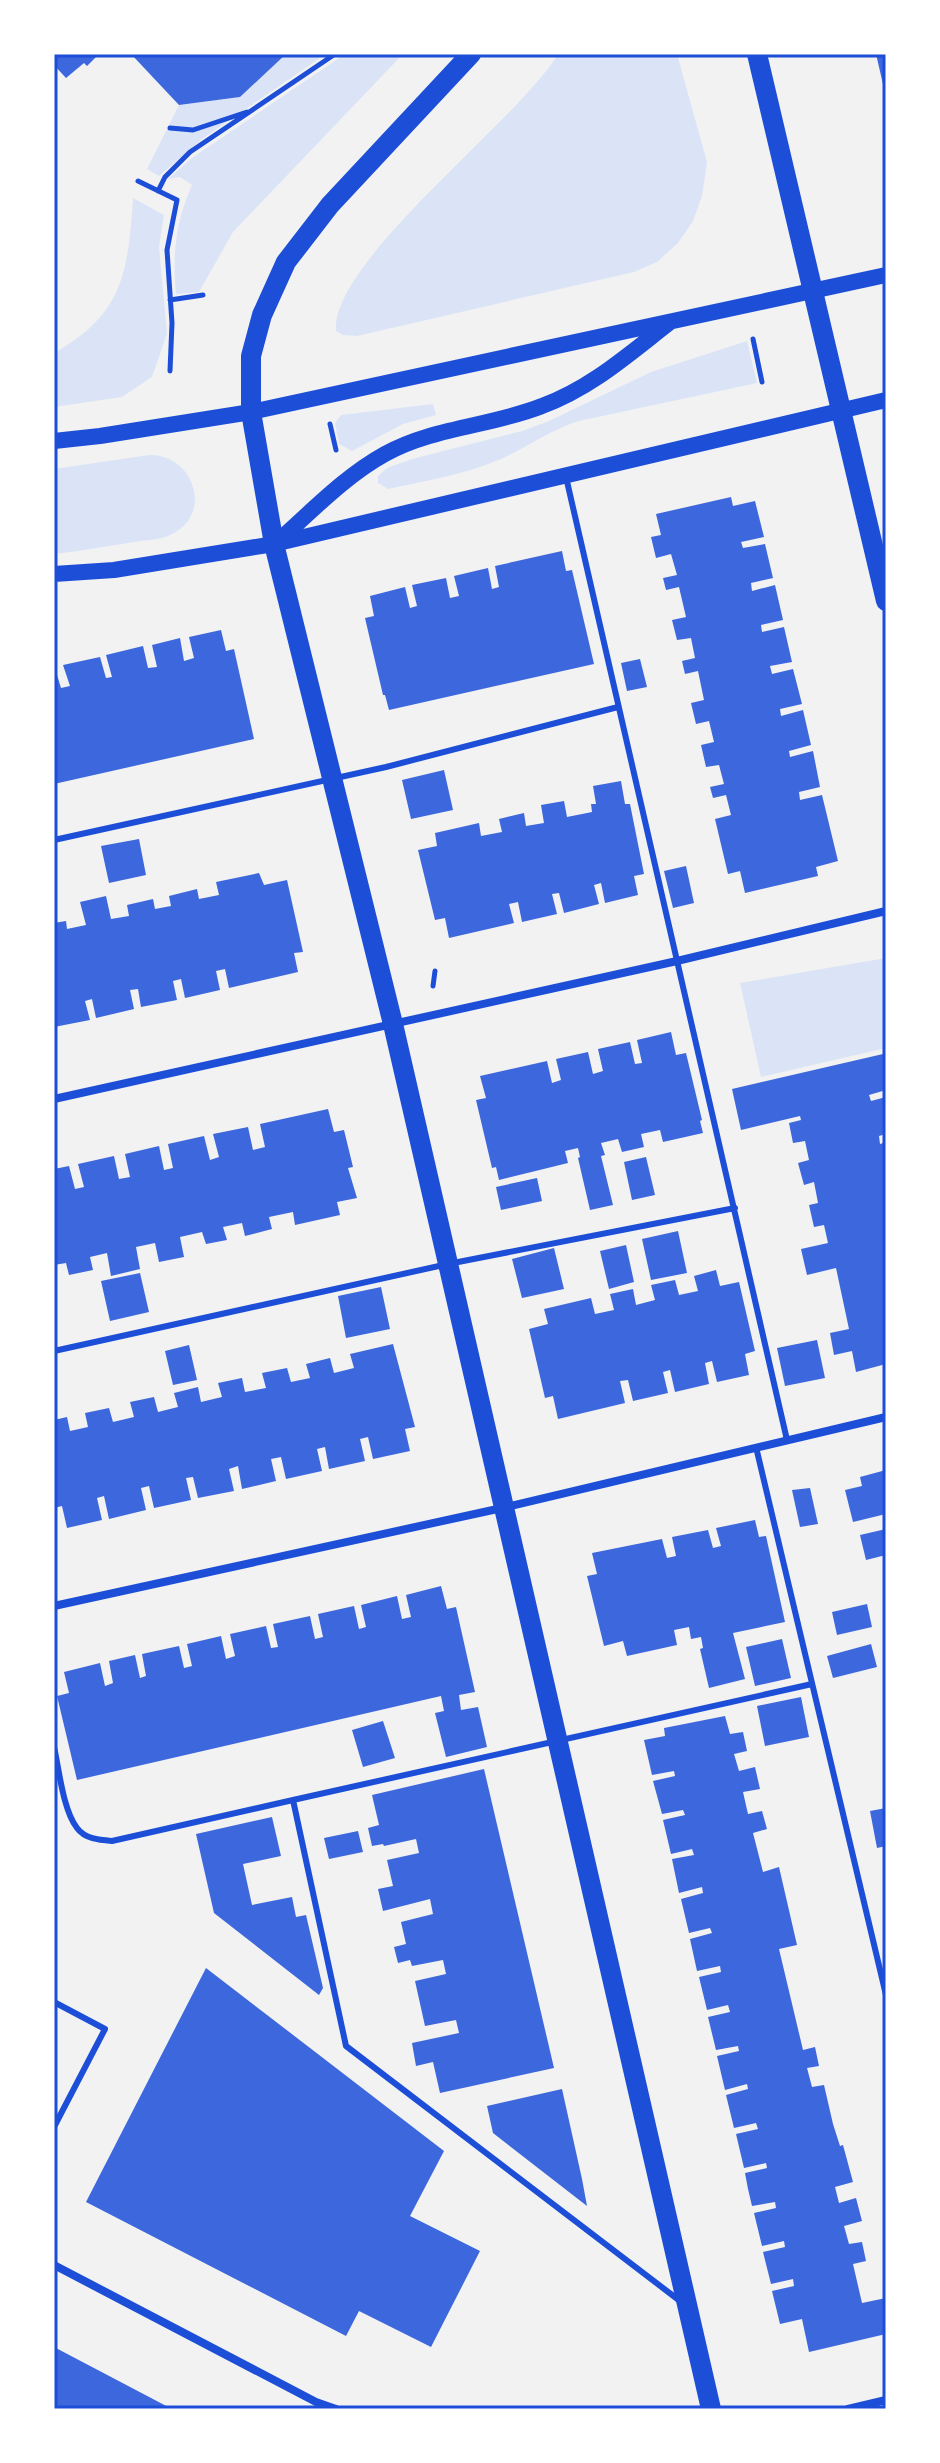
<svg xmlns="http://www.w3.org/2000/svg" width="940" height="2463" viewBox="0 0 940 2463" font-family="Inter,sans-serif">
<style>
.green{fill:#dbe4f7}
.building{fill:#3d67dc}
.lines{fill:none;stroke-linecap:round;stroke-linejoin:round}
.path{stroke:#1d4ed8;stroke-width:5}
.service{stroke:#1d4ed8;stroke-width:6}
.minor{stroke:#1d4ed8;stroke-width:8}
.secondary{stroke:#1d4ed8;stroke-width:16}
.primary{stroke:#1d4ed8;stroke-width:20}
.neatline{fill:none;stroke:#1d4ed8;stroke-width:3}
</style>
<rect width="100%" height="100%" fill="#f2f2f2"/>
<path class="green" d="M286,54H326L202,139L159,176L147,169L179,105L240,97Z
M345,54H403L233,232L199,292L176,294C172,254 176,221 192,185L180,177L168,179L192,158Z
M558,54H677L707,162L702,196L693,221L678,243L657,262L634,272L357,336L343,335L336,331C330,262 518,121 558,54Z
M133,198L164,215L159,247L167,334L152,377L122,397L54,407V353C124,314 128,271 133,198Z
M747,341L757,383L579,421C550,430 528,447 501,459C466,474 425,481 388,489L378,483V476L387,468L412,459L522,431L549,421L651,372Z
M433,404L436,415L403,424L352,451L339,444L335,423L341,415Z
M149,455C195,454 214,516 170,535C160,540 146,540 134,542C107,546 81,551 54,554V469Z
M886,958V1048L761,1077L740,983Z"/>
<path class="building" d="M54,54H99L87,66L84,63L66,78L54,65Z
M131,54H286L240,97L179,105Z
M876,54H886V93H885Z
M731,497L733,506L755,501L764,537L741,542L743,548L765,544L773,578L751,583L752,591L775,585L783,620L761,625L762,632L784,627L792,662L770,666L772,674L793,669L802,704L780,709L781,716L803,710L811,745L789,751L790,757L813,751L820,787L799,792L800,800L822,795L838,861L816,867L818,876L745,893L740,871L728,874L715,819L731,815L726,795L713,798L710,787L724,784L719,765L706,767L701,745L714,742L709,721L696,724L691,703L704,700L698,671L685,674L682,661L695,658L691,638L677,640L672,620L686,617L679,587L666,590L663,578L677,575L671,554L656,558L651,537L661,535L656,514Z
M562,551L566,571L572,570L594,664L389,710L385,695H383L365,618L374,616L370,596L405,587L410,608L417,606L412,585L446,578L450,598L459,596L454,576L488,568L492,589L499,587L495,566Z
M221,630L226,651L234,649L254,739L54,784V665L61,688L70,686L63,665L100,657L106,678L112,677L106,655L143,646L148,668L157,667L152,645L180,638L184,661L194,658L189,637Z
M640,659L647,687L627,691L621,663Z
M444,770L453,810L411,819L402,780Z
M621,781L625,804H630L644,874L634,876L638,895L605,903L601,883L594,885L599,904L564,913L559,893L552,894L557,914L522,922L518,902L509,904L514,923L449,938L445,918L435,920L418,850L437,846L435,833L479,823L481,836L502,832L499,819L524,813L526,826L544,823L541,805L564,801L567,817L592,812L591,804H596L593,786Z
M139,839L146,875L109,883L101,846Z
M686,866L694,903L673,908L664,871Z
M259,873L264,885L287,880L303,952L294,953L298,972L229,988L225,969L216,971L220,990L185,998L181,979L173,981L177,1000L141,1007L138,989L130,990L134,1009L96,1018L92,999L85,1001L90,1020L54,1027V923L66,921L67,929L86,925L80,902L106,896L111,919L129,916L127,905L153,899L155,909L171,906L169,896L197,889L199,899L219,895L216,882Z
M671,1032L676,1055L686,1053L702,1120L700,1121L703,1133L663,1142L660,1130L641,1134L644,1147L622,1152L618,1139L601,1143L605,1155L601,1156L613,1205L590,1210L578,1158L580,1157L578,1148L565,1151L568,1163L499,1180L496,1167L492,1168L476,1100L486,1098L480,1076L547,1061L552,1083L561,1080L556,1059L588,1052L593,1074L603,1071L598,1049L630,1042L635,1064L642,1063L637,1040Z
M883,1054L886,1069V1090L869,1095L871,1101L886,1097V1134L879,1136L880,1144L886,1142V1364L856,1372L852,1351L834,1355L830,1333L849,1329L836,1268L807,1275L801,1249L828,1243L824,1225L814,1227L809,1205L818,1203L814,1182L804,1185L798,1163L809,1160L805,1141L793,1143L789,1123L801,1120L800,1116L741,1130L732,1089Z
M328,1109L334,1132L344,1130L353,1167L348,1168L357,1198L337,1202L340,1215L295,1225L293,1212L269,1217L272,1229L245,1236L242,1223L223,1227L227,1240L206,1244L202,1232L180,1237L184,1257L159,1262L155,1243L136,1247L140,1269L111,1276L107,1253L90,1257L93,1270L69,1275L66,1263L54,1265V1169L69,1166L75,1189L84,1187L78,1164L114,1156L119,1179L130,1177L125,1154L159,1146L164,1170L173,1168L168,1144L204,1136L210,1160L219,1157L213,1134L248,1127L253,1150L265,1147L260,1124Z
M646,1157L655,1195L632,1200L624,1162Z
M537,1178L542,1201L501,1210L496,1187Z
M678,1231L687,1273L651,1280L642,1239Z
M626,1245L634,1282L609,1289L600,1251Z
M554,1248L564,1289L522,1298L512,1259Z
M716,1270L720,1286L739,1282L755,1351L745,1354L749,1375L717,1382L712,1361L705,1363L709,1384L675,1392L670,1370L663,1372L668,1393L633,1401L628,1380L620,1381L625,1403L558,1419L553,1396L545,1398L529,1329L548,1324L544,1309L591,1298L595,1314L614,1310L610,1294L633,1289L636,1305L655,1300L651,1285L675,1280L679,1295L698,1291L694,1276Z
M140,1273L149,1312L110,1321L101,1281Z
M381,1287L390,1329L346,1338L338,1296Z
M817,1340L825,1378L785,1386L777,1348Z
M393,1344L415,1427L405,1429L410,1451L373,1459L368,1437L360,1439L365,1461L329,1469L325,1447L317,1449L322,1471L286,1479L281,1457L271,1459L276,1481L242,1489L238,1466L229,1469L234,1491L198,1498L193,1477L186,1478L191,1500L154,1508L149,1486L141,1488L146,1510L109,1519L104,1496L97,1498L102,1520L67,1528L62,1506L54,1508V1420L67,1417L70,1431L88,1427L85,1413L109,1408L113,1422L134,1417L130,1402L154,1397L158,1412L178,1407L174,1393L198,1387L201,1402L222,1397L218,1383L242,1378L245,1392L266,1388L262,1373L287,1368L291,1382L310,1378L306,1364L330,1358L334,1373L354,1368L350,1354Z
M189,1345L197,1380L173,1385L165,1351Z
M886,1470V1514L853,1522L845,1490L862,1486L860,1477Z
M810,1488L818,1524L800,1527L792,1490Z
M755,1520L759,1537L766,1536L785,1622L733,1633L745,1679L709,1688L700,1649L703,1648L701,1637L691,1639L689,1627L674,1630L677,1645L627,1656L623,1641L604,1646L587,1576L597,1574L592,1553L662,1539L667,1558L676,1556L672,1537L708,1530L713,1548L721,1546L716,1528Z
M886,1529V1555L866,1560L860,1535Z
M441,1586L447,1609L456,1607L475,1692L459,1695L461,1710L478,1707L487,1747L446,1757L435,1713L444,1711L441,1696L77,1780L57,1696L69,1693L64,1672L100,1663L105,1686L113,1683L109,1661L135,1655L140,1678L146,1676L142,1654L179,1646L184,1668L192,1666L187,1644L221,1636L226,1659L235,1656L230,1634L266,1626L271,1648L278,1647L273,1624L310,1616L315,1639L323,1637L318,1614L354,1606L359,1629L366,1627L361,1605L397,1596L402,1619L411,1617L406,1595Z
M867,1604L872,1627L837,1635L832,1612Z
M782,1639L791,1678L755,1686L746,1647Z
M871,1644L877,1667L833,1678L827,1656Z
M801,1697L809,1737L765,1746L757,1706Z
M725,1716L730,1734L743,1732L747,1751L734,1754L739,1771L755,1767L760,1789L743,1792L748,1814L762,1811L767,1829L753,1833L763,1872L779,1867L797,1945L779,1949L803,2050L815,2047L819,2066L807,2068L812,2087L824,2085L833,2124L840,2146L843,2145L853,2182L835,2187L839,2203L856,2198L862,2221L844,2226L849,2244L862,2242L866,2261L853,2264L862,2303L886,2298V2334L809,2352L802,2319L780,2324L772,2291L794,2286L793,2279L771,2284L763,2252L785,2247L784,2241L762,2246L754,2213L776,2208L775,2202L752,2206L748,2189L745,2173L767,2168L766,2163L744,2168L736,2134L758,2129L756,2123L734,2128L726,2095L748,2089L747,2084L725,2090L717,2056L739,2051L738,2046L716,2050L708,2017L730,2012L728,2005L707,2010L699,1977L721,1972L720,1966L697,1971L690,1939L712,1933L710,1928L689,1933L681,1899L703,1893L702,1887L679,1893L672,1859L694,1855L692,1849L671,1854L663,1820L685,1815L683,1810L662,1814L653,1781L675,1776L674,1771L652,1775L644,1740L665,1736L664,1728Z
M383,1721L395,1758L363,1767L352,1730Z
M484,1769L554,2068L440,2093L433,2062L416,2066L412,2043L459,2033L456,2020L425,2026L415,1981L446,1974L443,1960L412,1966L410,1960L398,1963L394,1947L406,1944L401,1922L433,1914L430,1899L383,1911L378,1889L393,1886L387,1860L419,1853L416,1839L384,1846L383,1844L372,1846L368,1828L379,1825L372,1795Z
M886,1808V1846L877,1848L870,1811Z
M272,1817L281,1856L243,1864L252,1905L292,1897L296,1917L306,1915L323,1988L319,1995L214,1913L196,1834Z
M358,1831L363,1852L329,1859L324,1838Z
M206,1968L444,2151L410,2216L480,2251L431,2347L359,2311L346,2336L86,2202Z
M562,2089L582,2179L587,2206L493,2133L487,2106Z
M54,2347L172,2409H54Z"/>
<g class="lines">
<path class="path" d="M170,128L193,130L247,112
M138,181L177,200L167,250L172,323L170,371
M158,191L165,177L190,152L335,54
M170,300L203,295
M753,339L762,382
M330,424L336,450
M433,986L435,971"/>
<path class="service" d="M566,477L787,1440
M54,840L386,767L618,707
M54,1351L448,1264L735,1208
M756,1447L886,1995
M54,1747C59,1769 63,1810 77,1828C85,1839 99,1840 112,1841L293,1800L346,2046L680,2301
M293,1800L812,1684
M54,2002L105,2029L54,2127"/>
<path class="minor" d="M54,1099L677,961L886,911
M54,1606L502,1508L886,1417
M54,2265L316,2402L336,2409
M848,2409L886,2400"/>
<path class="secondary" d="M54,441L100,436L251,412L886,275
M277,542C311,512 345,476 385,454C434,427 492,426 542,406C591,388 629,354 669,323
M54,574L114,570L274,544L886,400"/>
<path class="primary" d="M471,54L330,205L286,262L262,315L251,356V412L274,544L393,1024L711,2409
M757,54L886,601"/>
</g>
<rect width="940" height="2463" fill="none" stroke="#ffffff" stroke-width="112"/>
<rect x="56" y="56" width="828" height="2351" class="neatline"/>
</svg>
